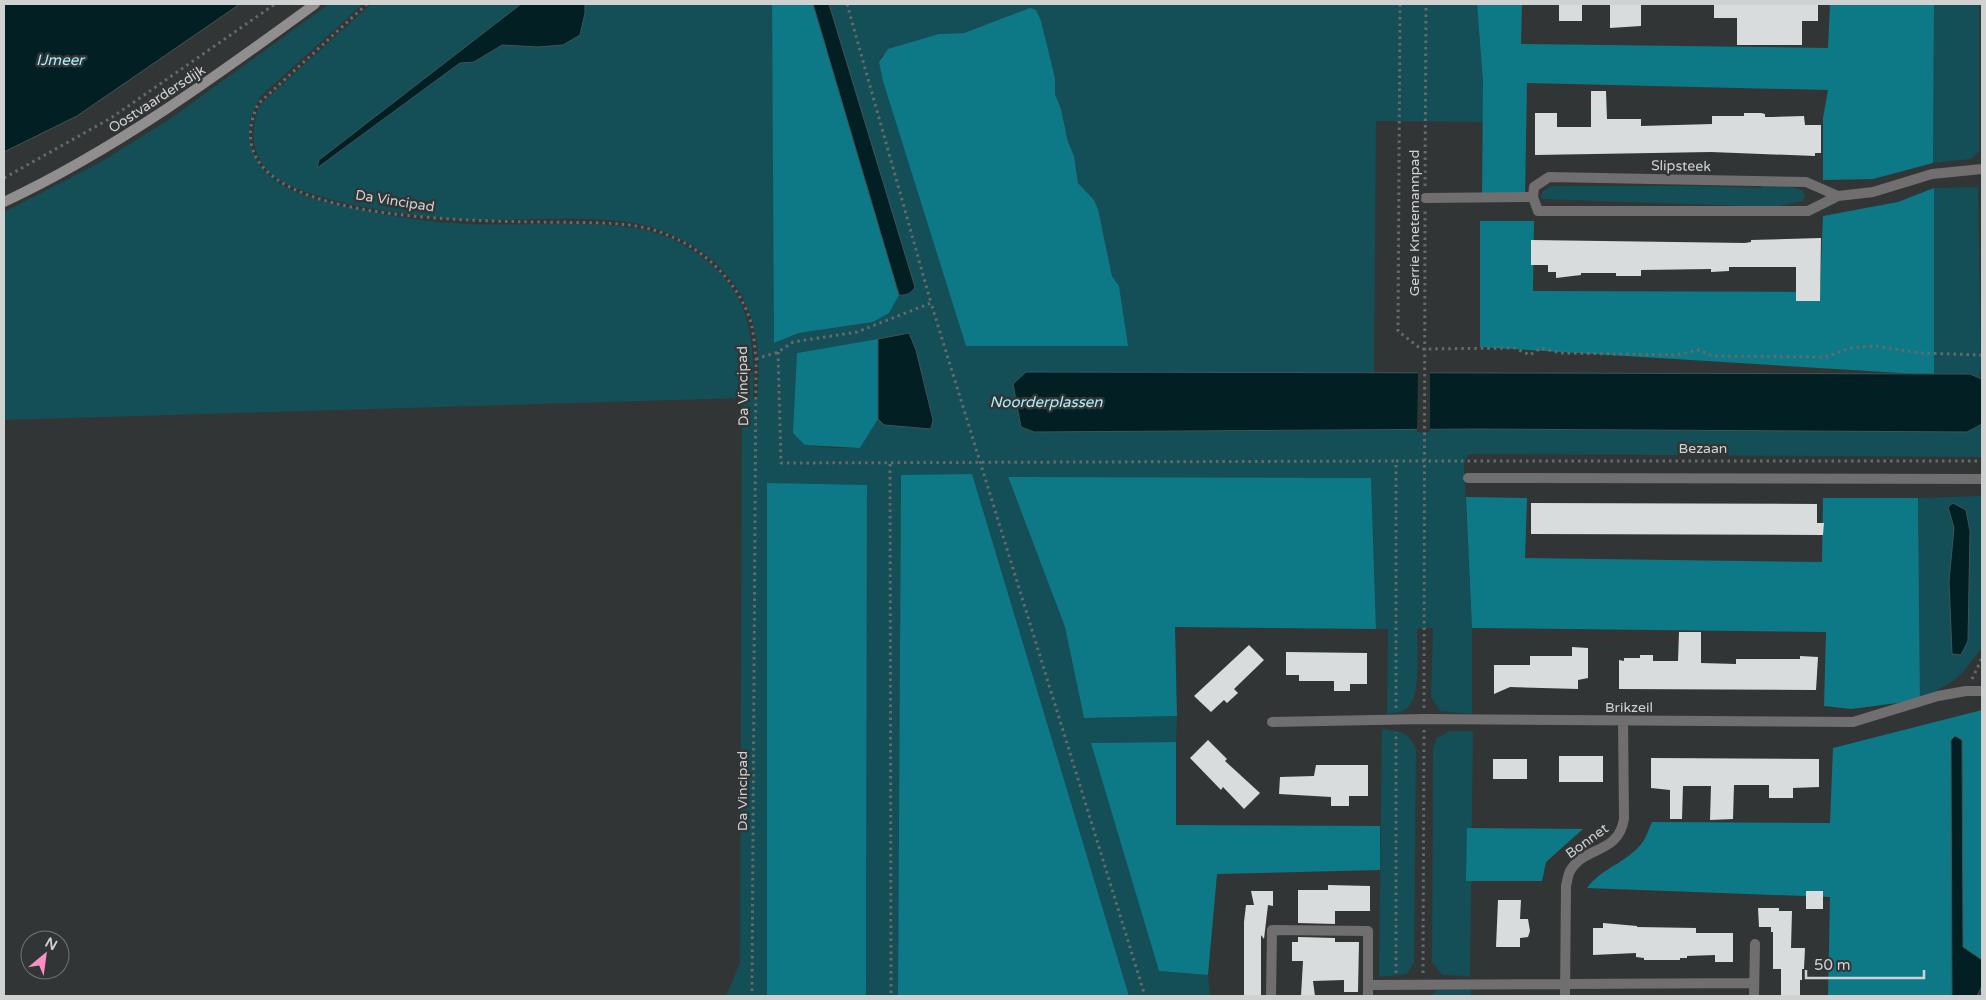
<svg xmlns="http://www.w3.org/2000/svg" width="1986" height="1000" viewBox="0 0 1986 1000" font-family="'Varela Round',sans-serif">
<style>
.green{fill:#144e57;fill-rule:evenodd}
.forest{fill:#0d7986}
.water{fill:#021f23;stroke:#405558}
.pier{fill:#323536}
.building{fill:#d8dcdc}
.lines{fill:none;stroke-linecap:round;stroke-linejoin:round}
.path{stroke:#676a6a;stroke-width:3;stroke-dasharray:2.5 4;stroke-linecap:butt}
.street{stroke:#706e6f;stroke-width:10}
.secondary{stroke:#908e8f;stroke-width:10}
.labels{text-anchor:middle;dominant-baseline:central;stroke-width:5;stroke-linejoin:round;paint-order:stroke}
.street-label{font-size:14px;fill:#d0d2d2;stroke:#323536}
.water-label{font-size:15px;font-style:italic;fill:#a9effa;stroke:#323536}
</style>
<rect width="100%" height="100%" fill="#323536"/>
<path class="green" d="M329,4H363L261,96C251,112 247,128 251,146C262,188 312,199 348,207C389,216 430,223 471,224C520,226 570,221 619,226C642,228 666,234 687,247C750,286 755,330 753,399L757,400C760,373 759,340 750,314C734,266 682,231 634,223C584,215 523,221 472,220C426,219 305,203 271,174C251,156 249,128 260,105L371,4H521L319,160L317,168L460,63L474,62L502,45L538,47L563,45L580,35L585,13V4H772L775,343L799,333L873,322L899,295L813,4H1477L1483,82V122L1376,121L1374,373L1026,372L1021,427L1034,432L1477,429L1967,432L1982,424V457L1468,454L1464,464L1472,628V714L1440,711L1431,697L1433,628L1417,629C1417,646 1422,700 1406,709C1402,713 1393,713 1387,714L1388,629H1376L1371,478H1008L1065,627L1084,718L1177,716L1176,742L1092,743L1159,971L1208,975L1210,996H1129L971,474L901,476L898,996H866L867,486L767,483V996H726L740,963L742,398L4,420V212L99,163L167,121ZM983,25L1044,37L1055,78V94L1061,109L1068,142L1074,156L1078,183L1094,200L1098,209L1112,276L1119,286L1127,346H966L879,62L881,56L939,34L964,33ZM909,334L916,350L933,420L931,429L884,425L878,419L860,448H835L805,445L797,353Z
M1934,4H1979V151L1971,159L1933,163Z
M1761,183L1781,184L1802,190L1805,196L1803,201L1774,207L1541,199L1542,192L1551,186H1700L1761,188Z
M1978,187L1981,368L1978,378L1970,374L1934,375V188Z
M1982,496V648L1963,672L1953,681L1920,700L1918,498Z
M1382,729C1400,731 1410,732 1416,750L1414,962L1407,974L1379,977Z
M1450,731H1473L1470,976L1442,975L1432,962L1433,748L1437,738Z
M1471,989V996H1431L1437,990Z"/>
<path class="forest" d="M772,4H813L899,295L889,313L873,322L799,333L774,343Z
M1477,4H1522L1521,44L1828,48L1830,4H1934L1933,163L1873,179L1823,180V118L1828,90L1527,83L1525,197H1482L1483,82Z
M1030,8L1036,10L1041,21L1055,78V94L1061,109L1068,142L1074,156L1078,183L1094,200L1098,209L1112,276L1119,286L1128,346H966L883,81L879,62L888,49L939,34L964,33Z
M1934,188V375L1480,347V221H1534L1533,291L1820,292L1823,216L1898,202Z
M878,339V419L860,448L805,445L793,433L797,353Z
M972,474L1129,996H898L901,475Z
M1008,477L1371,478L1376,629L1175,627L1177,716L1084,718L1065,627Z
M767,483L867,485L866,996H767Z
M1466,497L1527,498L1525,558L1822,562L1823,498H1918L1920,700L1851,709L1824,706L1826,632L1472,628Z
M1982,710V960L1963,947L1962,740H1951L1952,996H1828L1830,897L1587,888C1602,867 1630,862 1644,840C1647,835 1649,828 1652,822L1830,823L1833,748Z
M1176,742V825L1380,826V870L1217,874L1208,975L1159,971L1091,743Z
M1467,828L1583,829L1546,862L1542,881H1466Z"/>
<path class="water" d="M4,4H240L77,116L4,152Z
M521,4H585V13L580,35L563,45L538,47L502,45L474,62L460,63L317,168L319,160Z
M813,4H829L915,287C912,293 906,296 899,295Z
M909,333L916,350L933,420L931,429L884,425L878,419V339Z
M1026,372L1970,374L1982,379V424L1967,432L1477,429L1034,432L1021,427L1013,384Z
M1953,503L1966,510L1970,531L1968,641L1961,655L1952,654L1949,581L1954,528L1948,507Z
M1955,736L1962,740L1963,947L1982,960V986L1977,996H1952L1951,740Z"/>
<path class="pier" d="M1418,370H1430V432H1417Z"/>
<path class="building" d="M1559,4H1582V21H1559Z
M1610,4H1641V26L1610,28Z
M1714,4H1818V21H1802V45H1737V18H1714Z
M1591,91H1606L1607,119H1641V126L1712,124V116H1744V113H1761L1765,114V117H1772L1804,116L1805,125H1821V153H1815V156L1711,152L1535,155V113H1557V127H1591Z
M1821,238L1820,301H1796V267H1729V271L1711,272V269L1641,270V276H1616V273H1581V275L1556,278V272H1548V265H1531V240L1745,243L1751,242V240Z
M1531,503L1817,504V523H1824L1823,535L1531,534Z
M1679,632H1701V663L1736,664V659H1800V656L1818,657L1816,690L1619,689V660L1624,661V658H1640V655H1653V661H1678Z
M1249,645L1264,660L1234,689L1238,693L1227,703L1224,700L1211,712L1194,696Z
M1572,647L1588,648V678L1578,680V689L1510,687L1494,694V665H1530V656H1572Z
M1286,652L1367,653V684H1350V691H1334V681H1299V675H1286Z
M1208,740L1227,759L1225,761L1260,793L1244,809L1223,787L1221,790L1190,758Z
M1559,756H1603V782H1559Z
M1651,758L1819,759V787L1793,788V798H1769V785H1734L1733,819L1710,820L1711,786H1683L1682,819H1670V790L1651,788Z
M1493,759H1527V779H1493Z
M1316,765H1368V796H1349V806H1331V797L1279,794L1280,777L1314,776Z
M1328,885L1370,886V911H1335V924L1298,923V890H1328Z
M1251,891H1273V906L1268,905L1264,939L1261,935V996H1244V922L1246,905H1254Z
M1806,891H1823V909H1806Z
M1498,900H1521L1520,919H1528L1530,931L1528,937L1520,938V947H1496Z
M1758,908H1779V911H1792L1791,948H1805L1804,969H1802V980H1800V996H1781V969H1773V932H1771V927H1759Z
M1603,923L1637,926V927L1696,928V933H1733V962H1715V955L1687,956V958H1680V960H1644V958L1636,957V953L1593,955V928H1603Z
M1298,937L1335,938V942H1359L1358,992H1344V980L1313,981L1315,996H1301L1303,961H1292V942H1298Z"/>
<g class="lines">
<path class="path" d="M367,4L258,104C194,243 555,217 619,224C636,225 654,229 670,236C704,250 735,280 748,314C754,328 754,344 756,359L752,996
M847,4L931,303
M1400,4L1398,331L1421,349L1515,348L1530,355L1541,348L1561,353L1676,355L1699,350L1712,356L1825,357L1850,348L1876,346L1920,353L1982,355
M4,178L111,118L275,4
M1425,186L1426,4
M778,352L781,463L1396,461
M756,359L778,352L793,342L857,332L931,303L1145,996
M890,464L891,996
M1972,679L1982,658
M1396,708V461H1982
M1424,708L1425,209
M1396,973V732
M1423,973L1424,729"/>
<path class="street" d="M1533,197L1534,187L1549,177L1806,182L1838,196
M1425,198L1533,197L1538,211H1808L1838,196L1873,192L1932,174L1982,169
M1468,478L1982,479
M1272,722L1424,719L1853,722L1938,696L1966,691H1982
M1368,985L1754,983
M1271,996L1272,930L1368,931V996
M1565,996L1566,886C1567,882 1568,875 1570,871C1585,845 1618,855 1624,819L1623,721
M1754,996L1755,944"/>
<path class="secondary" d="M4,202C116,149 215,77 315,4"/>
</g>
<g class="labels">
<g class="street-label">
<text transform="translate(157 99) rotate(-33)">Oostvaardersdijk</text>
<text transform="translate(1681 166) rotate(1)">Slipsteek</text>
<text transform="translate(395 201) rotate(9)">Da Vincipad</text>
<text transform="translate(1414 223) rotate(-90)">Gerrie Knetemannpad</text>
<text transform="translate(743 386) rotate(-91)">Da Vincipad</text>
<text x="1703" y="448">Bezaan</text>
<text x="1629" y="707">Brikzeil</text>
<text transform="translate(742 791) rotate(-90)">Da Vincipad</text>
<text transform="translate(1587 841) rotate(-36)">Bonnet</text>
</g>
<g class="water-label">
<text x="60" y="60">IJmeer</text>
<text x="1046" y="402">Noorderplassen</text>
</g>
</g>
<rect width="1986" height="1000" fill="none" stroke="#d0d2d2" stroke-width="10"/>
<g transform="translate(45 955) rotate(29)"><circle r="24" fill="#323536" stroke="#717474"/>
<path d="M0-4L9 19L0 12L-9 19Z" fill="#fb8fc5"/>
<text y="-8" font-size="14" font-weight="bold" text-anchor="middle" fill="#d0d2d2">N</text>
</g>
<path d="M1806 970v8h118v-8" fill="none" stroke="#d0d2d2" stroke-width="2.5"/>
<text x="1814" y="970" font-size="15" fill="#d0d2d2" stroke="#323536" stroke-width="4" paint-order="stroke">50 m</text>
</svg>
